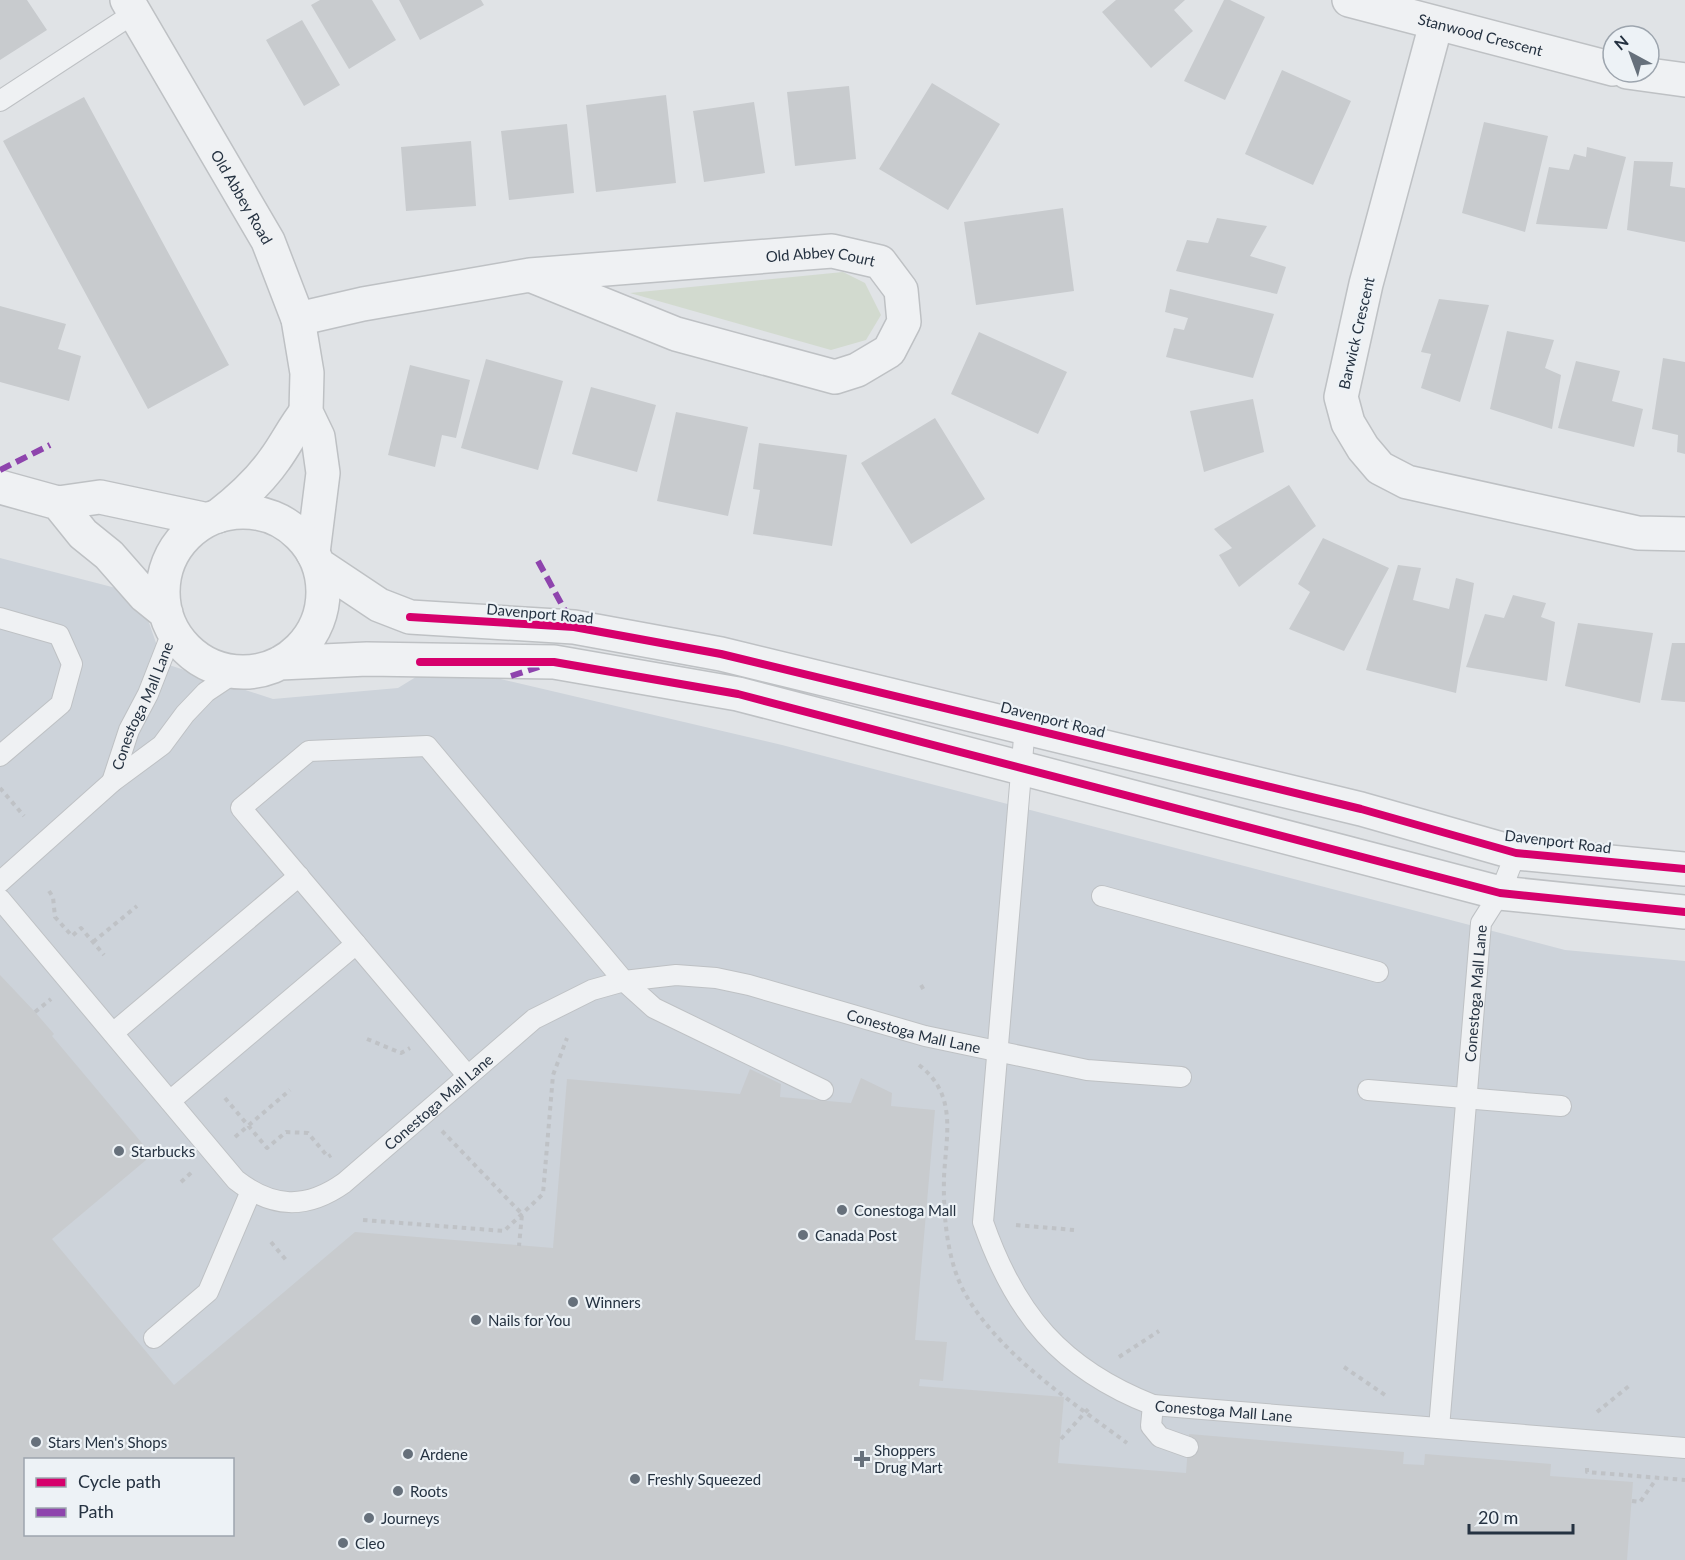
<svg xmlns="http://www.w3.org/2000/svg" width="1685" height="1560" viewBox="0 0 1685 1560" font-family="Lato,sans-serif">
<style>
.built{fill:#cdd3da;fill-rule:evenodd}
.green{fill:#d2dacf}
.building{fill:#c8cbce;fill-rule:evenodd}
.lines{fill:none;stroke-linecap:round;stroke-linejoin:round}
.service-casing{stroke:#bec1c4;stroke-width:22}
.minor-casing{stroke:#bec1c4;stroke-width:36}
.tertiary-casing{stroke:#bec1c4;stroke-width:36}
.path{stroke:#bfc2c6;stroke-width:4;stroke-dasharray:4.5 4.5;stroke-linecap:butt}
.service{stroke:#eff1f3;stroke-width:20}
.minor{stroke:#eff1f3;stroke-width:33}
.tertiary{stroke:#eff1f3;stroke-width:33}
.quiet{stroke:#8e44ad;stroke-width:6;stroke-dasharray:12 6;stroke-linecap:butt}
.cycleway-casing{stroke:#edf2f6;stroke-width:11}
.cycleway{stroke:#d6006c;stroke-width:8}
.poi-dot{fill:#66707b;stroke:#edf2f6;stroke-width:2}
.labels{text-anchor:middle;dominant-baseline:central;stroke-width:4.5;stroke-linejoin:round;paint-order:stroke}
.street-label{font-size:15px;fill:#253241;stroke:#edf2f6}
.poi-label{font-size:15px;fill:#253241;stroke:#edf2f6;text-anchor:start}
</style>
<rect width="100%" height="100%" fill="#e0e3e6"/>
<path class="built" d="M0,558L139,594L163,663L273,699L398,688L437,664L782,745L1565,950L1685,961V1560H0ZM26,1460H232V1534H26Z"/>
<path class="green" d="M843,272L865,283L881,315L866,340L831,350L630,293Z"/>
<path class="building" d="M0,0H27L47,30L0,60Z
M320,0H372L396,40L349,69L311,5Z
M399,0H481L484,5L420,40Z
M1116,0H1185L1174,10L1193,31L1151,68L1102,12Z
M1224,0H1230L1265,17L1225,100L1184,81Z
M302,20L340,85L304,106L266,40Z
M1282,70L1351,101L1313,185L1245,154Z
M932,83L1000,124L948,210L879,169Z
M849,86L856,159L795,166L787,92Z
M666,95L676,183L596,192L586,105Z
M84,97L229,365L148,409L3,141Z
M754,102L765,173L704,182L693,111Z
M1484,122L1548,136L1525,232L1462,213Z
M567,124L574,193L509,200L501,131Z
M471,141L476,206L406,211L401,147Z
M1587,147L1626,157L1607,229L1536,224L1549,167L1569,170L1574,154L1586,157Z
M1634,161L1673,162L1670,186L1685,188V242L1627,230Z
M1063,208L1074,291L976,305L964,222Z
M1217,218L1267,226L1250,256L1286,267L1277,294L1176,271L1187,240L1208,243Z
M1170,289L1274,314L1253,378L1166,357L1174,328L1184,330L1188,318L1165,312Z
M1439,299L1489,305L1460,402L1421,388L1431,354L1421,352Z
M0,306L66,324L58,349L81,356L69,401L0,382Z
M1507,331L1554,340L1545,368L1561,375L1552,429L1490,409Z
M979,332L1067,372L1038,434L951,394Z
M1663,358L1685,362V454L1677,452L1678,435L1652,429Z
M486,359L563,381L538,470L461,448Z
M1576,361L1620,371L1612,401L1643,409L1634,447L1558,428Z
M410,365L470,380L456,438L442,435L435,467L388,455Z
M591,387L656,405L637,472L572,454Z
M1253,399L1264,452L1204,472L1190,411Z
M676,412L748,427L728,516L657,501Z
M935,418L985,499L911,544L861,463Z
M759,443L847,455L832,546L753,534L760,490L753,489Z
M1289,485L1316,526L1239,587L1219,555L1232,548L1214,529Z
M1323,538L1389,568L1344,651L1289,629L1310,592L1298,584Z
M1398,565L1421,568L1413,600L1449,609L1456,578L1474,583L1456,693L1366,670Z
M1513,595L1546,603L1541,617L1555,622L1547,681L1466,667L1485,614L1504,618Z
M1578,623L1653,633L1640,703L1565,686Z
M1672,643H1685V702L1661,700Z
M0,975L35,1012L54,1034L52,1036L152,1155L52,1239L174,1385L355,1232L553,1248L567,1079L740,1094L750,1069L781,1084L780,1097L851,1103L861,1078L892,1093L891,1106L935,1110L915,1340L947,1342L943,1381L920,1379L919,1386L1064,1397L1058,1463L1186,1473L1189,1434L1404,1452L1403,1464L1424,1465L1425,1454L1551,1464L1550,1476L1633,1482L1627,1560H0ZM26,1460H232V1534H26Z"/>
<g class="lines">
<defs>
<g id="service">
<path d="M0,101L136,12"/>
<path d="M0,618L59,635L72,664L61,704L0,756"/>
<path id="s1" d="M1025,726L983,1222C1015,1314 1061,1369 1153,1405L1685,1448"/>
<path id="s2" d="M112,782L129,730L148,694L173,630"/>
<path d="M0,882L112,782L162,745L185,714L206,692L236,672"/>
<path d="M1102,896L1378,972"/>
<path id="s3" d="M0,899L236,1180C272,1208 306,1210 344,1183L534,1019L592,990L624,981L676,975L716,978L749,985L925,1036L1087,1070L1181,1077"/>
<path d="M113,1033L299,876"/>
<path d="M467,1075L241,808L309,751L427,746L624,981L654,1008L823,1090"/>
<path d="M1368,1090L1561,1106"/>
<path d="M170,1101L356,944"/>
<path d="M154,1338L208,1292L251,1191"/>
<path d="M1153,1405L1151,1426L1160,1437L1188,1447"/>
<path id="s4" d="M1439,1428L1481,923L1500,893L1516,853"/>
</g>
<g id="minor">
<path id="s5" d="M127,0L268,241L298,319L307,373L306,412L318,437L323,473L313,553"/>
<path id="s6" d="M1349,0L1613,69"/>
<path d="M1436,24L1366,284L1341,397L1348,423L1363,448L1380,468L1407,482L1638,533L1685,534"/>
<path d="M1627,72L1685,80"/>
<path id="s7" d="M298,319L363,304L530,275L832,251L880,262L901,290L904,322L889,351L857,370L835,377L676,334L530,275"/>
<path d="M218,516C240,499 259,482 275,459C286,444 294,427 306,412"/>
</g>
<path id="tertiary" d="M0,487L58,503L100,497L208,520
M58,503L83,534L109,555L145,596L166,613
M163 592a80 80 0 1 1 160 0a80 80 0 1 1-160 0Z
M319,565L379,605L410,617L574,627L721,654L1361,809L1516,853L1685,869
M280,663L367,659L554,662L738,694L1500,893L1685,912"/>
</defs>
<use href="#service" class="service-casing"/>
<use href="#minor" class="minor-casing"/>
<use href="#tertiary" class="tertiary-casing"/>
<path class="path" d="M0,788L24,816
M49,891L53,897L55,917L72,936L81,928L104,955
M93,942L137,906
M921,985L925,992
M35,1012L51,999
M367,1039L401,1053L410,1048
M919,1065C958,1095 946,1135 944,1177C943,1215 947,1264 967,1297C1003,1357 1072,1402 1127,1443
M225,1098L267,1148L286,1132L308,1133L328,1157L331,1155
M442,1131L522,1214L519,1246
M235,1137L290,1090
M181,1182L193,1171
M363,1220L504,1231L543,1194L553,1075L567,1038
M1016,1225L1074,1230
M271,1242L286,1260
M1119,1357L1159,1331
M1344,1367L1385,1395
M1597,1412L1629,1386
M1061,1439L1091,1406
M1587,1468V1472L1685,1480
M1632,1501L1640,1502L1657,1478"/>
<use href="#service" class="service"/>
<use href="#minor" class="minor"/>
<use href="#tertiary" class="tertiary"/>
<path class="quiet" d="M0,470L50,445
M538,561L574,627
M511,676L539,667"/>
<defs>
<path id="cycleway" d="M410,617L574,627L721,654L1361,809L1516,853L1685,869
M420,662H554L738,694L1500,893L1685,912"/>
</defs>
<use href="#cycleway" class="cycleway-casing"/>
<use href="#cycleway" class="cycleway"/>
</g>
<g class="poi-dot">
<circle cx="119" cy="1151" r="6"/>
<circle cx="842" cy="1210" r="6"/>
<circle cx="803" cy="1235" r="6"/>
<circle cx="573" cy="1302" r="6"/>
<circle cx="476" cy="1320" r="6"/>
<circle cx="36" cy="1442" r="6"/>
<circle cx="408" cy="1454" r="6"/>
<path d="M859 1450h6v6h6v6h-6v6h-6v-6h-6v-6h6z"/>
<circle cx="635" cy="1479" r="6"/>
<circle cx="398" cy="1491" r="6"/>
<circle cx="369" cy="1518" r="6"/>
<circle cx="343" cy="1543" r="6"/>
</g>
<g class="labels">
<g class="street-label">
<text stroke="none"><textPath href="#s6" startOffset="136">Stanwood Crescent</textPath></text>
<text stroke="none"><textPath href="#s5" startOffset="228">Old Abbey Road</textPath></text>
<text stroke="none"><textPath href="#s7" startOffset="528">Old Abbey Court</textPath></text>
<text transform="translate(1356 333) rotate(-77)">Barwick Crescent</text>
<text transform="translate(540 613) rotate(5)">Davenport Road</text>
<text stroke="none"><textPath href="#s2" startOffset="82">Conestoga Mall Lane</textPath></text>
<text transform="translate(1053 719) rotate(14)">Davenport Road</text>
<text transform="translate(1558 841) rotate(7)">Davenport Road</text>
<text stroke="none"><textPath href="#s4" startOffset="436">Conestoga Mall Lane</textPath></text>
<text stroke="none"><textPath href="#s3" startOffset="1131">Conestoga Mall Lane</textPath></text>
<text stroke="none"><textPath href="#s3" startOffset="609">Conestoga Mall Lane</textPath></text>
<text stroke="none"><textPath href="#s1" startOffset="828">Conestoga Mall Lane</textPath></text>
</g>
<g class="poi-label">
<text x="131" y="1151">Starbucks</text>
<text x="854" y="1210">Conestoga Mall</text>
<text x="815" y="1235">Canada Post</text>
<text x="585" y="1302">Winners</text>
<text x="488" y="1320">Nails for You</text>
<text x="48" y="1442">Stars Men's Shops</text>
<text x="874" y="1450">Shoppers<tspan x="874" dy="17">Drug Mart</tspan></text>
<text x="420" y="1454">Ardene</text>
<text x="647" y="1479">Freshly Squeezed</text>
<text x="410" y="1491">Roots</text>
<text x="381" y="1518">Journeys</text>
<text x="355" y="1543">Cleo</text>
</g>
</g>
<rect x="24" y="1458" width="210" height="78" fill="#edf2f6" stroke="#9da5ae" stroke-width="1.5"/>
<rect x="36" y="1478" width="30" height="9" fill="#d6006c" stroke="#9da5ae" stroke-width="1.5"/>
<text x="78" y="1488" font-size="18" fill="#253241">Cycle path</text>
<rect x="36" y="1508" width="30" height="9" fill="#8e44ad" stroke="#9da5ae" stroke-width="1.5"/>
<text x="78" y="1518" font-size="18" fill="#253241">Path</text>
<g transform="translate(1631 54) rotate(319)"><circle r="28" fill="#edf2f6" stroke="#9da5ae" stroke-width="1.5"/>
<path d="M0-4.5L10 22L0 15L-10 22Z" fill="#66707b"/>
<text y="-9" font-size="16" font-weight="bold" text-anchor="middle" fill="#253241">N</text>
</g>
<path d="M1469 1524v9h104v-9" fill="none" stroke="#253241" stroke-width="3"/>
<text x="1478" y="1524" font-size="18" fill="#253241" stroke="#edf2f6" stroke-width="4.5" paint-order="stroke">20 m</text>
</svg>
